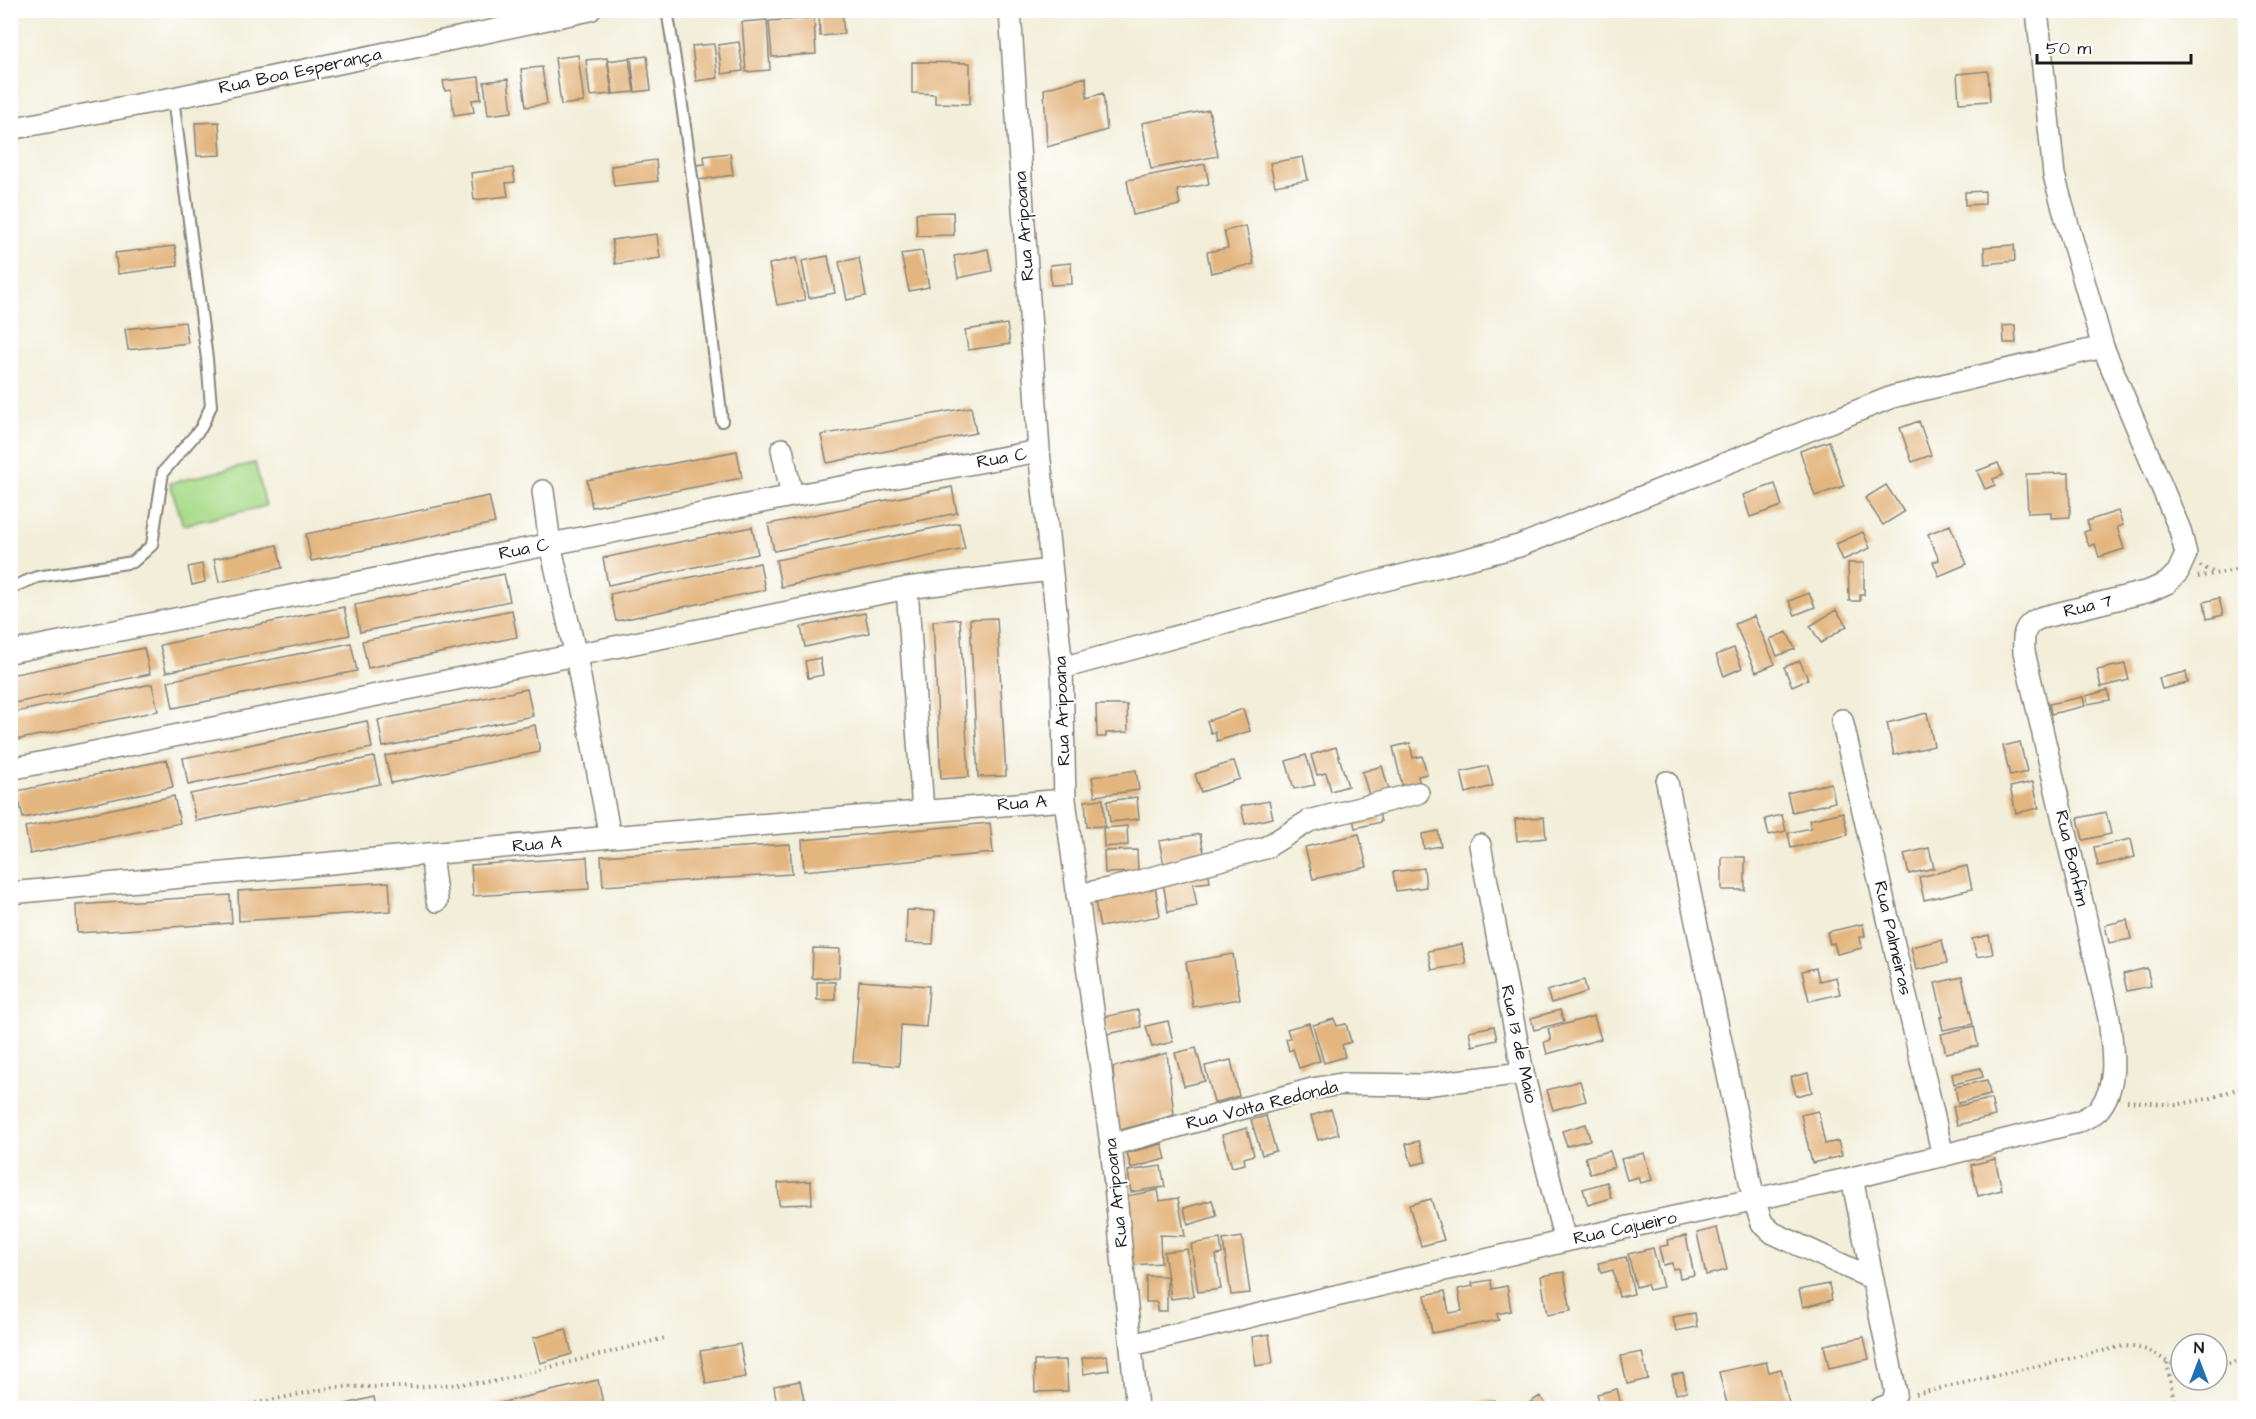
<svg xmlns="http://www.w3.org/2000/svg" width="2256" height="1419" viewBox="0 0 2256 1419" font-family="'Architects Daughter',sans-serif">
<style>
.pitch{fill:#a9db8a;stroke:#627c53;stroke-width:1.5}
.building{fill:#e4b67f}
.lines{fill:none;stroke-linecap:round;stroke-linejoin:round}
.service-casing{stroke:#87857a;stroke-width:14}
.minor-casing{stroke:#87857a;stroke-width:24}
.path{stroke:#87857a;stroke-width:4;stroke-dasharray:1.5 4.5;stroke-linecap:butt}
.service{stroke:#fff;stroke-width:10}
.minor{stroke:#fff;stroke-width:21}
.labels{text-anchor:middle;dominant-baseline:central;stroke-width:4.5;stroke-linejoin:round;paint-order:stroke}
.street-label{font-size:18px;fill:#1c1c1c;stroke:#fff}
</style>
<rect width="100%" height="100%" fill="#fff"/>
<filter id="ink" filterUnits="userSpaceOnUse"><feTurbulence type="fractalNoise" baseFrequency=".0167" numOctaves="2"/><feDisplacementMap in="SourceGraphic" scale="12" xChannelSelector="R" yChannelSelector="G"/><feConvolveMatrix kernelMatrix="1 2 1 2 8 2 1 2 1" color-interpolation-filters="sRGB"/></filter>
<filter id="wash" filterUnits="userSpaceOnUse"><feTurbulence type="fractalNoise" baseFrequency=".008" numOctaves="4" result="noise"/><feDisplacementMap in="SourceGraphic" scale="24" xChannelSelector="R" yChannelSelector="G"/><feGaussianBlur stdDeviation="1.35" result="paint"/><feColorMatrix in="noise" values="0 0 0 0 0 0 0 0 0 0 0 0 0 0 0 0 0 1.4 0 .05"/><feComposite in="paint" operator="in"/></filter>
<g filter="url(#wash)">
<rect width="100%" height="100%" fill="#f2eed9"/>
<path class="pitch" d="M255,463L266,506L183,525L170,483Z"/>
<g id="blocks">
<path class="building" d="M819,10H842L844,34L820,36Z
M814,18L816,54L772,57L769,21Z
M767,20L770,70L746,72L742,22Z
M739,42L743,71L722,74L718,45Z
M714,44L718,78L696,81L692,46Z
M578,55L584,102L561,105L555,58Z
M647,56L651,90L635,92L631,58Z
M607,58L612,94L590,96L586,60Z
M629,58L634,92L613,94L608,61Z
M912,62L970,63V104L935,103V94L912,93Z
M542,67L547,104L526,107L521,69Z
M1988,71L1990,101L1959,103L1957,74Z
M479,77L481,99L472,100L474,112L454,115L451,90L445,91L443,81Z
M1086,77L1087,98L1103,93L1107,130L1047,147L1044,89Z
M508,79L512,112L488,115L484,82Z
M1209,110L1218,156L1151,169L1142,123Z
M219,122L221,155L197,156L195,123Z
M730,153L733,175L698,180L696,165L705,164L704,156Z
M1303,157L1308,180L1275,186L1270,163Z
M656,160L658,181L614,186L611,166Z
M1205,164L1209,184L1177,190L1180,205L1133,215L1127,180Z
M513,168L515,182L506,183L508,196L474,200L471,173Z
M1985,191V204L1965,205V192Z
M953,212L954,235L917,236L916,213Z
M1246,226L1254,264L1211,273L1207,252L1228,248L1224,231Z
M657,234L660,258L615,264L612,240Z
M2014,245L2015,261L1985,264L1984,247Z
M175,246L178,266L118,274L115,253Z
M988,249L992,271L958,278L954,256Z
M922,251L929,287L909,291L901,254Z
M828,256L835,293L809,298L802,261Z
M796,258L805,300L777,305L769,264Z
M859,258L866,296L847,300L839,262Z
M1071,263L1072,284L1051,285L1050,265Z
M185,322L188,343L128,350L125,329Z
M1007,324L1010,344L968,350L965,330Z
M2015,325L2016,343H2004L2003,326Z
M971,407L976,433L827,463L821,435Z
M1919,421L1931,455L1912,462L1900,428Z
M1829,441L1844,486L1815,496L1800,451Z
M737,451L742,478L592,507L587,480Z
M1998,463L2003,475L1993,479L1995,485L1985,489L1977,471Z
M2069,473L2070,517L2051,518V512L2028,513L2026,474Z
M1775,484L1782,506L1750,517L1743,495Z
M1886,485L1904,512L1883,525L1865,498Z
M952,487L957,513L774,551L768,524Z
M489,496L495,523L311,561L306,534Z
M2118,511L2123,525L2117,527L2124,549L2099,557L2095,544L2089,546L2084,532L2090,530L2087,521Z
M959,523L965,549L781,587L776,560Z
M1950,525L1967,564L1939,576L1933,562L1939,560L1928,534Z
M752,527L758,554L608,585L603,558Z
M1863,532L1870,548L1843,560L1836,544Z
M277,545L282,568L219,582L214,559Z
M760,563L765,590L616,621L610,594Z
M1848,563H1864V595H1860V601H1849Z
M202,564L205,582L192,585L188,567Z
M504,574L510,601L360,632L355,605Z
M1809,593L1815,607L1795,615L1789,601Z
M2219,598L2223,615L2207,619L2204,602Z
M344,607L350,635L166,672L160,645Z
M512,610L517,637L368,668L362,641Z
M1836,610L1847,626L1821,643L1810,626Z
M865,613L869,633L805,647L801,627Z
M1754,616L1775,664L1756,672L1735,624Z
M997,618L1006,776L978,777L970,619Z
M960,619L969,777L941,779L933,621Z
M1787,632L1795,649L1777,656L1770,639Z
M351,643L357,671L173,708L168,681Z
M144,648L150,674L10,704V675Z
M1734,648L1742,668L1724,676L1716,655Z
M820,658L823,675L808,678L805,661Z
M1800,661L1808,679L1792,686L1784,667Z
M2125,664L2129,680L2101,687L2097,670Z
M2186,672L2188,683L2162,689L2159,678Z
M152,684L158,711L10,741V713Z
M527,689L533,716L383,747L378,720Z
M2108,690L2110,700L2088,704L2086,696Z
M2083,697L2085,706L2051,714L2049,704Z
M1096,705H1127L1128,732L1106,733V737H1097Z
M1243,709L1250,731L1217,741L1215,732L1211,733L1207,721Z
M1927,713L1934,746L1894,755L1887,723Z
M367,721L372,748L188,785L183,758Z
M535,725L540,752L391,783L385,756Z
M2020,742L2027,772L2010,776L2003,746Z
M1410,743L1413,758L1422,756L1427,774L1418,776L1420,785L1403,789L1393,747Z
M1336,747L1348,786L1331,791L1326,773L1317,775L1311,755Z
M1306,755L1315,785L1294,789L1286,761Z
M374,757L380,784L196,821L190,794Z
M167,760L173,787L23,818L17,791Z
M1234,761L1240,779L1201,792L1195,774Z
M1382,766L1389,790L1369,795L1362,772Z
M1488,766L1493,786L1466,793L1461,772Z
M1136,770L1139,790L1095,796L1092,777Z
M2033,782L2039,808L2016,813L2010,787Z
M1831,783L1835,802L1792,812L1787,793Z
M174,796L180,823L30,854L25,827Z
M1137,797L1139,819L1110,822L1107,801Z
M1103,799L1105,826L1087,827L1085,801Z
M1269,801L1273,818L1245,824L1241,806Z
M1379,812L1381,822L1355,828L1353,818Z
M1843,812L1848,835L1791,848L1788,833L1811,828L1809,820Z
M2106,812L2111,834L2083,840L2078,818Z
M1782,815L1786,831L1769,835L1765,819Z
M1544,817L1546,838L1517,841L1515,819Z
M990,823L993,853L804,871L802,840Z
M1127,826L1128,845L1104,847L1103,828Z
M1438,831L1441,846L1424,849L1422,834Z
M1200,834L1205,858L1164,865L1159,841Z
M1359,834L1367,867L1313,879L1305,847Z
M2131,839L2135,857L2098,866L2094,847Z
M790,844L792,874L603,886L601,856Z
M1929,848L1934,868L1909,874L1904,854Z
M1137,850L1138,872L1105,873L1104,851Z
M587,857L589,889L473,896L471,865Z
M1722,857H1745V890H1722Z
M1967,866L1972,889L1924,900L1919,877Z
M1424,868L1426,887L1396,891L1393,872Z
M1208,869L1210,882L1193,884L1197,906L1168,912L1162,877Z
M389,882L391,911L239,921L238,891Z
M1155,886L1160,916L1100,927L1094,897Z
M230,895L232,923L77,933L76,905Z
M907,910L935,911L933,944L906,943Z
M2127,920L2131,939L2109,943L2105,925Z
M1863,924L1865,936L1860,937L1862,948L1837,954L1834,943L1830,944L1827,932Z
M1989,935L1993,954L1977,957L1972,939Z
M1942,940L1947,963L1916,970L1911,947Z
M1462,944L1466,964L1432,970L1428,951Z
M813,948L840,949L839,978H812Z
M1233,954L1240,999L1193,1007L1186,962Z
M1816,968L1819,981L1836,977L1840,994L1809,1001L1802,971Z
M2147,968L2151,986L2127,991L2123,974Z
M1962,977L1973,1024L1943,1030L1940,1017H1943L1935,983Z
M1584,980L1587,992L1551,1003L1547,991Z
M859,981L929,986L926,1027L901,1025L899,1066L853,1062Z
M817,982H835V1000H817Z
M1138,1010L1141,1027L1107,1034L1103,1017Z
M1560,1010L1564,1022L1534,1030L1531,1018Z
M1594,1016L1601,1039L1547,1054L1544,1042L1551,1040L1548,1029Z
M1334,1019L1337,1026L1346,1024L1351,1042L1342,1045L1345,1057L1324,1063L1313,1025Z
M1168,1021L1173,1042L1152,1047L1146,1026Z
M1309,1023L1320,1061L1299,1068L1293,1049L1289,1051L1286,1039L1290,1038L1287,1029Z
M1494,1026L1497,1040L1472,1046L1469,1031Z
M1974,1026L1978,1046L1946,1053L1941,1034Z
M1196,1048L1205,1081L1184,1086L1175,1053Z
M1167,1053L1174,1115L1117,1131L1113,1067Z
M1231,1060L1239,1096L1214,1103L1205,1066Z
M1981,1068L1983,1077L1954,1084L1952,1074Z
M1808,1073L1812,1092L1796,1096L1791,1077Z
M1987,1080L1990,1095L1958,1103L1955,1087Z
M1580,1081L1586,1101L1553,1110L1547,1090Z
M1991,1099L1995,1116L1957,1125L1953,1107Z
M1331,1109L1339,1134L1318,1140L1311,1116Z
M1818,1111L1825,1144L1838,1141L1842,1156L1812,1163L1801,1115Z
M1266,1116L1276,1151L1262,1155L1251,1120Z
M1586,1124L1590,1140L1567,1146L1562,1131Z
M1247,1128L1254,1155L1244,1158L1245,1164L1232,1167L1222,1135Z
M1419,1141L1426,1162L1412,1165L1406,1144Z
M1162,1144L1166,1159L1131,1168L1127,1153Z
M1610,1151L1615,1167L1590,1174L1585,1157Z
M1644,1153L1652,1180L1640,1183L1638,1177L1627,1180L1621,1159Z
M1995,1159L2002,1190L1978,1196L1971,1165Z
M1161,1166L1165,1187L1131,1192L1128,1171Z
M811,1181L812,1204L779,1205L778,1183Z
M1607,1182L1611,1198L1588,1205L1583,1189Z
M1158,1190L1160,1201L1178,1198L1185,1236L1160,1235L1161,1263L1133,1265L1127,1196Z
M1431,1199L1444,1240L1421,1246L1409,1205Z
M1212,1200L1217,1216L1188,1225L1184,1208Z
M1717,1228L1727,1270L1706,1275L1697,1233Z
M1686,1236L1694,1275L1680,1278L1678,1268L1673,1269L1672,1263L1663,1265L1659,1247L1668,1245L1667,1240Z
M1242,1237L1250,1293L1231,1295L1223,1240Z
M1220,1239L1222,1254L1216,1255L1221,1289L1198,1292L1191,1244Z
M1653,1248L1663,1287L1649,1290L1647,1284L1636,1287L1628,1254Z
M1187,1249L1194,1296L1171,1299L1164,1252Z
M1626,1257L1634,1294L1619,1297L1613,1270L1601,1273L1598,1263Z
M1564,1272L1571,1311L1547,1315L1541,1276Z
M1146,1276H1167V1311H1157V1302H1146Z
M1491,1280L1492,1289L1507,1286L1511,1311L1497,1314L1499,1320L1432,1333L1425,1295L1445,1291L1449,1313L1462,1311L1458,1289L1473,1286L1472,1283Z
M1829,1284L1832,1300L1803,1307L1799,1290Z
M1695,1313L1697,1327L1676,1331L1673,1317Z
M566,1329L572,1354L540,1363L533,1338Z
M1269,1334L1273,1363L1256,1366L1252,1337Z
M1864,1337L1869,1359L1829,1368L1824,1345Z
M740,1344L746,1377L706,1384L700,1351Z
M1642,1352L1648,1379L1627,1384L1621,1356Z
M1107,1355L1109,1370L1084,1374L1082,1358Z
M1066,1360L1068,1391L1035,1392L1034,1361Z
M1766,1362L1769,1372L1781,1369L1790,1408H1728L1719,1372Z
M1683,1373L1687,1392L1676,1394L1672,1375Z
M598,1380L604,1408H478Z
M800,1381L804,1400L777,1405L774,1386Z
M1617,1389L1622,1408H1601L1597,1394Z
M1540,1396L1549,1408H1521Z
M374,1397L376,1408H330Z
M1494,1400L1496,1408H1471V1404Z"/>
</g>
</g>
<g filter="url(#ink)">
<use href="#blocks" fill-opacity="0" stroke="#87857a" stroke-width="1.5"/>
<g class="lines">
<defs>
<path id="service" d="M667,10C690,147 706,284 722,421
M10,588L37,577L133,562L152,545L163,472L201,428L211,406L207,359L173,98"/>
<path id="minor" d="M1010,10L1039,451L1062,668L1065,800L1111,1145L1137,1408
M10,129L173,98L590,10
M782,449L792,496
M543,491L550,544L576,656L610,837
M907,588L923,811
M10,652L792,496L1039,451
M1062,668L1357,587L1519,546L1892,397L2103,347
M1842,720L1943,1156
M10,769L907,588L1050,570
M1667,782L1754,1200L1762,1223L1773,1233L1873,1279
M1480,845L1523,1073L1565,1241
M431,854L437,901
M10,893L610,837L1065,800
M1077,895L1113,888L1265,848L1309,821L1418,793
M1111,1145L1312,1089L1341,1084L1424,1085L1523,1073
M1852,1178L1896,1393L1891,1404L1881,1408
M1131,1345L1565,1241L1852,1178L2078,1122C2084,1119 2093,1115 2098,1110C2120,1085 2112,1048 2109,1018L2024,652C2023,635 2023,625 2040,618L2149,591L2167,583L2178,572L2186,554L2180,530L2103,347L2063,208L2054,175L2037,10"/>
</defs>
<use href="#service" class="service-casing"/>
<use href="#minor" class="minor-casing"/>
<path class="path" d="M2200,566L2215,573
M2198,577L2246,568
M2127,1101L2176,1105L2211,1098L2246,1086
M2167,1363L2175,1408
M2217,1366L2246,1360
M1916,1394L2124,1346C2133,1347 2141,1348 2149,1351C2164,1357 2162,1363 2181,1365
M232,1408L335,1387H411L492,1382L665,1338"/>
<use href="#service" class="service"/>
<use href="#minor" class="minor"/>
</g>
</g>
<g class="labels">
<g class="street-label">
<text transform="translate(300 71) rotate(-12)">Rua Boa Esperança</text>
<text transform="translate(1024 226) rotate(-94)">Rua Aripoana</text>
<text transform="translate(1002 458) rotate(-10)">Rua C</text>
<text transform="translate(524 549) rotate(-11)">Rua C</text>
<text transform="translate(2088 606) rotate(-14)">Rua 7</text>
<text transform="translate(1062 711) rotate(-92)">Rua Aripoana</text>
<text transform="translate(1022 803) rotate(-4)">Rua A</text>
<text transform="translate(537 844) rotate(-5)">Rua A</text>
<text transform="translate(2072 858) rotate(77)">Rua Bonfim</text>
<text transform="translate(1893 938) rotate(77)">Rua Palmeiras</text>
<text transform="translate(1519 1044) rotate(78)">Rua 13 de Maio</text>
<text transform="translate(1262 1105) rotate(-14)">Rua Volta Redonda</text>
<text transform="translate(1116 1193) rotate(-96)">Rua Aripoana</text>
<text transform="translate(1625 1228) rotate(-12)">Rua Cajueiro</text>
</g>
</g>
<rect width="2256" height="1419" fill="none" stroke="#fff" stroke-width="36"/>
<g transform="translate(2199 1362)"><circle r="28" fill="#ffffff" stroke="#a4a4a4" stroke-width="1.5"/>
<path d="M0-4.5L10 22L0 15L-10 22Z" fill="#1f6fb2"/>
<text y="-9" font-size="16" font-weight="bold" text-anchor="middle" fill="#1c1c1c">N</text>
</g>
<path d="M2037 54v9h154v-9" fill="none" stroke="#1c1c1c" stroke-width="3"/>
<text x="2046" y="54" font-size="18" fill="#1c1c1c" stroke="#ffffff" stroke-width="4.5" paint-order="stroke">50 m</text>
</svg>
